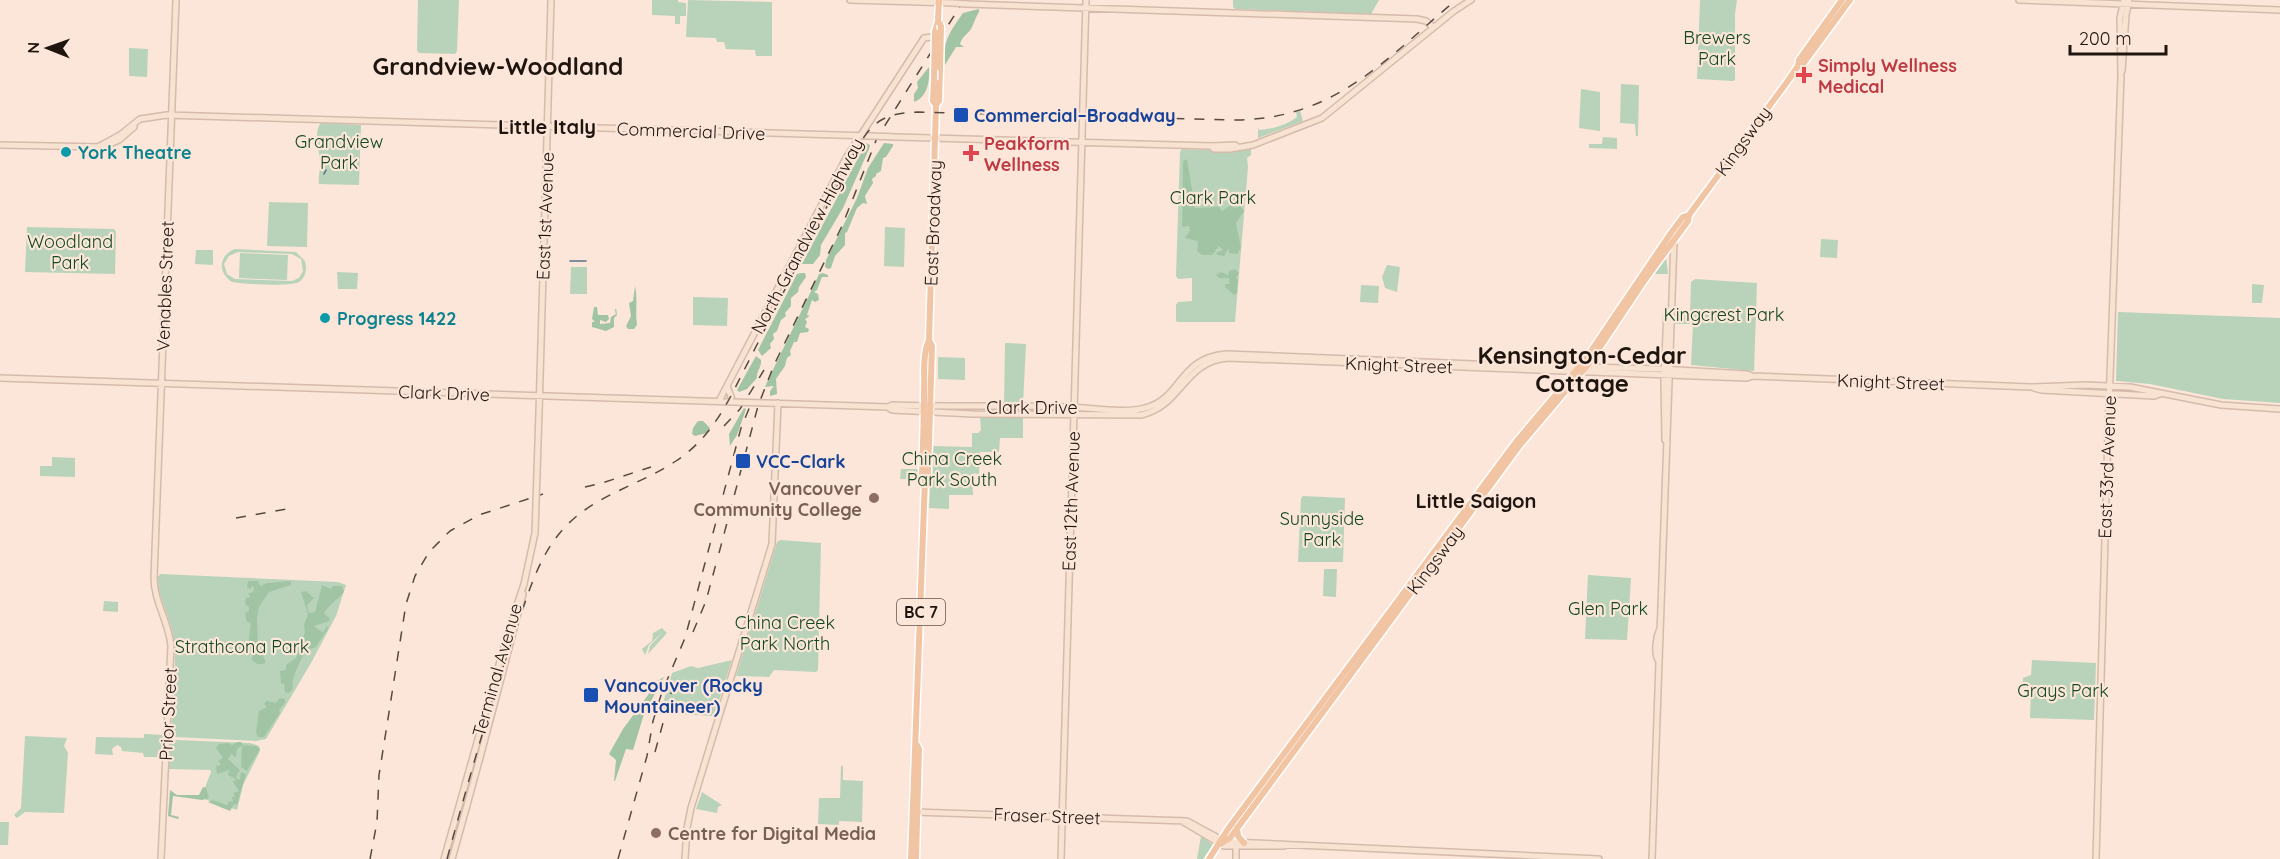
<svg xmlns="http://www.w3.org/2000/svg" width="2280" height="859" viewBox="0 0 2280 859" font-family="Quicksand,sans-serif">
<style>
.green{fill:#b8d3ba;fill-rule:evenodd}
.forest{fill:#a1c5a4}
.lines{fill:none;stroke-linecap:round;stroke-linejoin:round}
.stream{stroke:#587082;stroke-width:1.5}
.secondary-casing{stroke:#d5bbac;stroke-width:8}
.primary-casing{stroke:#fff;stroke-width:9}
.secondary{stroke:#f8e2d1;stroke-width:5}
.primary{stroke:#f1c5a3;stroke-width:6}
.rail{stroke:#564a42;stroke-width:1.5;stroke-dasharray:10 10;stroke-linecap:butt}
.secondary-bridge-casing{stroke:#d5bbac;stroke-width:8;stroke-linecap:butt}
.primary-bridge-casing{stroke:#fff;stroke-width:9;stroke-linecap:butt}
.secondary-bridge{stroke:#f8e2d1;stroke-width:5}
.primary-bridge{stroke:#f1c5a3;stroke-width:6}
.health-dot{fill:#e0444e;stroke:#fce6d9;stroke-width:2}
.transit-dot{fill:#1a4fb4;stroke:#fce6d9;stroke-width:2}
.culture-dot{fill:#0f9aa8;stroke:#fce6d9;stroke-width:2}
.education-dot{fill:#8d6e63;stroke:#fce6d9;stroke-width:2}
.labels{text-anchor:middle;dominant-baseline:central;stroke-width:4.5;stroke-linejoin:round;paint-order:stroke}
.shield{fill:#fce6d9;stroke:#61544c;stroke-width:1.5}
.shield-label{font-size:16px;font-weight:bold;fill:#1e150f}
.park-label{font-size:18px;fill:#11481d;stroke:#fce6d9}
.health-label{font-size:18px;font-weight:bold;fill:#be3a42;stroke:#fce6d9;text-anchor:start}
.transit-label{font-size:18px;font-weight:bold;fill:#164399;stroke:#fce6d9;text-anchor:start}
.street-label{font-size:18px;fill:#1e150f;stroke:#fce6d9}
.culture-label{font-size:18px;font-weight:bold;fill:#0d838f;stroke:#fce6d9;text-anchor:start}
.education-label{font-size:18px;font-weight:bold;fill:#785e54;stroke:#fce6d9;text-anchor:end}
.neighbourhood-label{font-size:20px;font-weight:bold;fill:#1e150f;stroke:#fce6d9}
.district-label{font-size:24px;font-weight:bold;fill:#1e150f;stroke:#fce6d9}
</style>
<rect width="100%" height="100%" fill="#fce6d9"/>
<path class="green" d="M418,0H459L457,51L455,54L419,53L417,50Z
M652,0H678V2L686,3V16H680V24H675V16L652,15Z
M688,0L772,2V56H756L755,50L726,49L724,42H717L716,38L686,37Z
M1233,0H1379L1371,14L1235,9L1233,7Z
M1700,0H1737L1735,14V80L1733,81L1697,79Z
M129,48L148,49L147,77L129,76Z
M1621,84L1639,85L1638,136H1636L1635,124L1620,123Z
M1581,89L1600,92V131L1579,128Z
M1300,110L1303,121L1258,138V127L1259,130C1272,129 1287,125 1297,117L1296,112Z
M321,123L361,125L359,185L319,184C318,177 320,172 320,165C321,153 312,133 321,123Z
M1603,137L1617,138V149L1589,148V144H1602Z
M1182,149L1233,151L1251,149V155L1247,158L1248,167L1235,322H1178L1176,321V305L1178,302L1192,301V278L1178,279L1176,276L1180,152Z
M269,202L308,203L307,247L267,246Z
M27,227L114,229L116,232L115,274L25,272Z
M885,227L905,228L904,267L884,266Z
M1821,239L1838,240L1837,258L1820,257Z
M235,249L296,252L305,261C307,269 306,277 299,282C289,287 243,284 232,282C217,272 219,255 235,249ZM238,252L292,254L301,259L303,271L299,278L292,281L235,279L227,274L224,264L229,256Z
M196,250H213V265L195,264Z
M240,253L288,255L287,280L239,278Z
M1666,256L1668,274H1654L1653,273Z
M1387,265L1400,267L1397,292L1385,288L1382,277Z
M571,267H587V294H570Z
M337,272L358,273L357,289H338Z
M1695,279L1757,283L1754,371L1691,365L1693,324H1672L1673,314L1690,315L1691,282Z
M2252,284L2264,285L2262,303H2252Z
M1361,285L1379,286L1378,303L1360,302Z
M693,297L728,298L727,326L693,325Z
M2118,312L2280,318V403L2223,399L2150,384L2116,381Z
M1005,343L1026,344L1023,404L1004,405Z
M938,357L965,358V380L938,379Z
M980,417H1023V438H1000L999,452H980L979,475L975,473L972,476L973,495H949V509L929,508L932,446L972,447V433H978L981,430Z
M52,457L75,458V477L40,476V466H52Z
M901,469H918V479H900Z
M1303,496L1345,498L1343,562H1298L1301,498Z
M780,540L821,543L818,670L816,672L774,670L769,677L736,676L777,542Z
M1324,569H1337L1336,597L1323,596Z
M160,574L338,582L346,585L336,616L311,663L266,739L256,741L175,737L171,734C172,706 177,668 174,640C171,617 158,600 158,577Z
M1588,575L1631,578L1627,640L1585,639Z
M104,601L118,602V612L103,611Z
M662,628L667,633L648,654L650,646L663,632L649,645L645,655L642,649L652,641L653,633Z
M732,660L714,716L660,713L672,673L691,666L698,668Z
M2032,660L2096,663L2094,720L2030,718L2031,691H2023V678L2031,675Z
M144,734L164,735L163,757H144L143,753L122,751L121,747L117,745L112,749L113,755L95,754L96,737L144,738Z
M25,736L67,738L64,746L68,753L64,813L25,812L17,818L14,815L21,808Z
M176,740L250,743L259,746L260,751L243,785L237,810L201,798L211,772L210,770L169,769L170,743Z
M841,766H843V780L863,781L862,822L839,821V825L818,824L819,798H840Z
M702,792L722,805L718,807L717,813L696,809Z
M0,822H9L8,845H0Z
M1201,836L1213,845L1203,859H1197Z"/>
<path class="forest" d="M979,9V12C975,18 974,24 971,29C967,35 963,35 960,44L964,47H956L945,65C942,41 950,32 963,13Z
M929,67C930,80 928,97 914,102V94L918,88L917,82Z
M866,143L870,145L869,149L843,208L821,245L820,255L813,264H802Z
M884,143L893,144V146L886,157L883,158L881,171L876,174V176L872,179L873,183L865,196L867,204L863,203L857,208L847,232L845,233V245L835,256L831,268L828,269L825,267L826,260L857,198L868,168Z
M1187,159L1195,208L1219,207L1222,211L1231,205L1235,208L1240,206L1244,211L1236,223L1241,248L1237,254L1229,253V248L1224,256L1218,255L1216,253L1223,250L1219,246L1212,255H1202L1197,251L1198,241L1185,238L1190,231L1189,226L1182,227L1183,161Z
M1235,269L1239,273L1236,278L1238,279L1237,293L1234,295L1225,287V284H1229V278H1219L1216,275L1221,272L1228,275L1229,271Z
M801,273H805L806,277L799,287L798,292L791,298V306L785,313L786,316L781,320L777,331L773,334L774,339L770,344L771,348L762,356L758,350L797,274Z
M823,273L828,275V277H822L817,290L814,292L818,294L819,300L815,302L812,300L807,315L810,316L805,319L807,322L805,327L809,329L808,332L800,333L797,342H794L790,351L791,355L787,358L785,366L776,379L777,394L770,396V391L774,386L765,387L768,380L814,285L819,274Z
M635,286C638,299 635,312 637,325L634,329H628L626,326L631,316L629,303L633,301Z
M594,307H597L598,315H608L609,319L606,322L600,320V324L610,323L611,317L616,314L615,310L616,308L617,315L614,318V327L606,331L592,327V322H595L592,319Z
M756,356L761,360C762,367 756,372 757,378L747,389L739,392L737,390Z
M744,408L746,409L745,412L737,435L730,446L729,434Z
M698,421H703L710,428L707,433L695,436L692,434L693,428Z
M248,581H258L260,586L267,583L291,581V585L269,592L259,607L257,618L258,646L266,662L263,664H257L252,660L253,654L249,648V638L251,623L247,622L245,613L249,611V607L245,604L246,598L251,597L248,594L253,592L254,588L253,586L249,589L247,587Z
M322,585L331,589L333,586H342L344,592C337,600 330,604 324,613L330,619L329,621L314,626L323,633L327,626L328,629L315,648L307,649C301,660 290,678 293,689L289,693L285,692L284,683L281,684L280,671L286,670V665L296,658L305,632L304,625L308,614L301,592L306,591L314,598L307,605L309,613L315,612Z
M664,677L644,714L633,750L626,749L615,781H614L616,760L609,754L623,729L659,680Z
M280,698L285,699V703L279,710L280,713L264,737H258L256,732L259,711L267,707L264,704L267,701L276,703Z
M237,742H241L243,745L237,749L236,757L231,754L228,759L240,770L236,777L238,780L240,779L241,772L246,774L237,805L234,804L230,811L208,802L213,800L227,805L229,801L233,802L232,797L235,796L233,793L239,791L233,782L236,779L228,775L230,770L217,774L216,766L221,765L218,761L223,758L216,748L219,744L228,743L232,745Z
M244,745L256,746L260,749L247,771L241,767L242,747Z
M203,787L206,788L209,798L202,800L173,796L171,815L179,817L178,819L168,816L170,790L177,795H199Z"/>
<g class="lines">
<path class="stream" d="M324,174L326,170
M570,261H586"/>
<defs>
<path id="secondary" d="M850,0L953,3
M2019,0L2280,10
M967,4L1417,19L1426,21L1433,27
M2122,71L2126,15L2129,0
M897,137L1211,146L1235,145L1238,147
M0,145L103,147L119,140L134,127
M1211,146L1214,149H1230L1253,145L1322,118L1454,11L1471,0
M98,147L120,135L140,119L167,115L871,136
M0,378L733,402L727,386
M2034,388L2041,390L2154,396L2160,394
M719,401L846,158L924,38L932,37
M766,403L888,407L892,405C950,407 1008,405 1067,407C1090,407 1123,414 1145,408C1182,399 1178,358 1226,354L1473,364L1661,369L1747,374L1752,376
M888,407L892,410L973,414L1141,415C1182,406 1184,361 1228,358L1747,378L1752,376L2031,387L2086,385L2130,387L2221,405L2280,409
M539,412L551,0
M1665,440L1664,379L1667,311
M1658,660C1654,652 1656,637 1660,628
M914,812L1187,821L1220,839L1233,842L1599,859
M1182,821L1224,846H1284
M161,859L171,646C169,622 154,602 154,578L176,0
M444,859L510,626L524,584
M452,859C477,771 500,683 523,594
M685,859L687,828L691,808L772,544L778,403
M1061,859L1086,0
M1236,859V847
M1652,859L1674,241
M2096,859L2108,431L2121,76L2120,18L2124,0"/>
<path id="primary" d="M935,32L938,21L939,0
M1798,66L1803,64L1850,0
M936,105L939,101L940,68
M925,479L922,474C923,446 924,419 924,392C925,376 922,355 929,340
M1237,828L1238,836L1244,843
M1220,844L1230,838L1520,445L1590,362L1644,281L1688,221L1689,215L1787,82L1798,66L1799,60L1842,0
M911,859L925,479L928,474L932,346L929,340L936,105L933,101L934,80
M916,859L919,749L917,745
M1209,859L1228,829L1516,442L1585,360L1671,233L1683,217L1689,215"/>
</defs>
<use href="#secondary" class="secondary-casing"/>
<use href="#primary" class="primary-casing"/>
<use href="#secondary" class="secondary"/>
<use href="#primary" class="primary"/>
<path class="rail" d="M724,426L740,409L764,370
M585,487L602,483L651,467
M236,518L287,509
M719,553L758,406L774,365L842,226L877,138L964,0
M693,632L706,601L717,560
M655,752L674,683
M370,859L377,822L379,775L387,725L406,604L415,576L429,552L450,531L479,515L543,494
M447,859C468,783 489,706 515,632C528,595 538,555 566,526C597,494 640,485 676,461C702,444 719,419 733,392L851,159C869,126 878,113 918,112L1238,120C1336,118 1386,59 1456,0
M618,859L647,756L653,721L662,692L685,638L741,428L753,399"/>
<defs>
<path id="secondary-bridge" d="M953,3L967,4
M871,136L897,137
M733,402L766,403
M524,584L535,533L539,412"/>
<path id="primary-bridge" d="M940,24L941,27L940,68
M934,80L935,32"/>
</defs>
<use href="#secondary-bridge" class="secondary-bridge-casing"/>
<use href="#primary-bridge" class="primary-bridge-casing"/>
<use href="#secondary-bridge" class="secondary-bridge"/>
<use href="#primary-bridge" class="primary-bridge"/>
</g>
<g class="health-dot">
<path d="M1801 66h6v6h6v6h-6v6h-6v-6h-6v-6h6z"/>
<path d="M968 144h6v6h6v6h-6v6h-6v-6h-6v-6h6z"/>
</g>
<g class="transit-dot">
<rect x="953" y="107" width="16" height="16" rx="3"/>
<rect x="735" y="453" width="16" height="16" rx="3"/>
<rect x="583" y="687" width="16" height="16" rx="3"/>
</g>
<g class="culture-dot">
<circle cx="66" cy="152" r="6"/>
<circle cx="325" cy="318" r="6"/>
</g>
<g class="education-dot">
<circle cx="874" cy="498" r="6"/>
<circle cx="656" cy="833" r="6"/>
</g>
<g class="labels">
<rect class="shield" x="897" y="599" width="48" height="26" rx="4.5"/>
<g class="shield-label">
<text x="921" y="612">BC 7</text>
</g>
<g class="park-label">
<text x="1717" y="37">Brewers<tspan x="1717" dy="21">Park</tspan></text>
<text x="339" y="141">Grandview<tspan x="339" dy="21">Park</tspan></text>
<text x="1213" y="197">Clark Park</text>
<text x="70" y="241">Woodland<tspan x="70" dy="21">Park</tspan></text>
<text x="1724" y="314">Kingcrest Park</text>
<text x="952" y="458">China Creek<tspan x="952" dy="21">Park South</tspan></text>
<text x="1322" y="518">Sunnyside<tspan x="1322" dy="21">Park</tspan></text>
<text x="1608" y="608">Glen Park</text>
<text x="785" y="622">China Creek<tspan x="785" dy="21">Park North</tspan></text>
<text x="242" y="646">Strathcona Park</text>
<text x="2063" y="690">Grays Park</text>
</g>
<g class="health-label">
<text x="1818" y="65">Simply Wellness<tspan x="1818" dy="21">Medical</tspan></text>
<text x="984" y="143">Peakform<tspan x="984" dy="21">Wellness</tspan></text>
</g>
<g class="transit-label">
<text x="974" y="115">Commercial–Broadway</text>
<text x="756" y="461">VCC–Clark</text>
<text x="604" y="685">Vancouver (Rocky<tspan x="604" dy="21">Mountaineer)</tspan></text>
</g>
<g class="street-label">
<text transform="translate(691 131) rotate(2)">Commercial Drive</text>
<text transform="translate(1743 141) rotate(-54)">Kingsway</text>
<text transform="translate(545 216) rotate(-88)">East 1st Avenue</text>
<text transform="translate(933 223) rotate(-88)">East Broadway</text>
<text transform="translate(807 236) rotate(-62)">North Grandview Highway</text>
<text transform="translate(165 286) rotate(-88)">Venables Street</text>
<text transform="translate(1399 365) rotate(2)">Knight Street</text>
<text transform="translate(1891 382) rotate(2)">Knight Street</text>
<text transform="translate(444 393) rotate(2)">Clark Drive</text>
<text x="1032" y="407">Clark Drive</text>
<text transform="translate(2107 467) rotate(-88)">East 33rd Avenue</text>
<text transform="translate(1071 501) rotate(-88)">East 12th Avenue</text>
<text transform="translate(1435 560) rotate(-53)">Kingsway</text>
<text transform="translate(497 670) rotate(-74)">Terminal Avenue</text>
<text transform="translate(168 714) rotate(-87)">Prior Street</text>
<text transform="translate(1047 816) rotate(2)">Fraser Street</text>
</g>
<g class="culture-label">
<text x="78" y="152">York Theatre</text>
<text x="337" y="318">Progress 1422</text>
</g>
<g class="education-label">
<text x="862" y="488">Vancouver<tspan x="862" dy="21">Community College</tspan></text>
<text x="668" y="833" text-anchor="start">Centre for Digital Media</text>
</g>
<g class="neighbourhood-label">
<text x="547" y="126">Little Italy</text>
<text x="1476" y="500">Little Saigon</text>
</g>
<g class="district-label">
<text x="498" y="66">Grandview-Woodland</text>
<text x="1582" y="355">Kensington-Cedar<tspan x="1582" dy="28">Cottage</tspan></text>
</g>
</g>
<g transform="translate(48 48) rotate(271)" stroke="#fce6d9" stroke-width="4.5" paint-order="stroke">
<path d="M0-4.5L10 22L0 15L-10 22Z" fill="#1e150f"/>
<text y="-9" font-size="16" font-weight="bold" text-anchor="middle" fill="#1e150f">N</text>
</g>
<path d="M2070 45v9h96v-9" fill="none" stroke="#1e150f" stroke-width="3"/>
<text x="2079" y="45" font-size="18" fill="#1e150f" stroke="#fce6d9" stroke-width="4.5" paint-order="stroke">200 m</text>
</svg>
